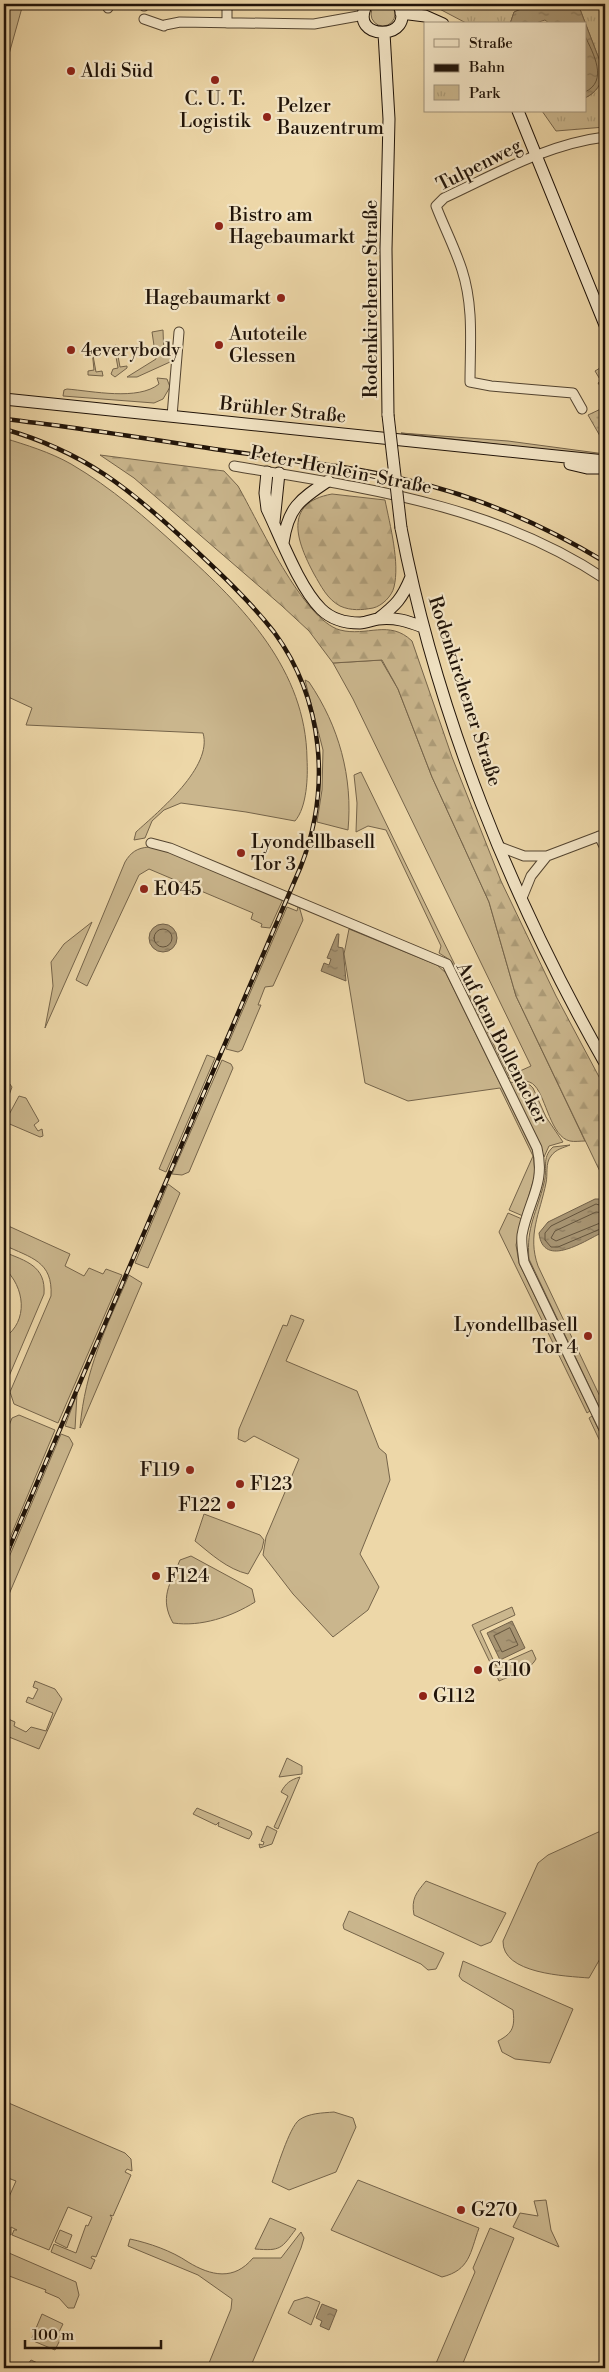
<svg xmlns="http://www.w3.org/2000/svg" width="609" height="2372" viewBox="0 0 609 2372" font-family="'Libre Bodoni',serif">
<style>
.grass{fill:#cab68d;stroke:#75644a}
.forest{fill:url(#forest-firs);stroke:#75644a}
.park{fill:url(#park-tufts);stroke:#75644a}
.garden{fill:url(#garden-dots);stroke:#75644a}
.water{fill:url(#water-ripples);stroke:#716048}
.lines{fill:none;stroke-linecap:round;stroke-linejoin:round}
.shore{stroke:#64543d;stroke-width:1}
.minor-casing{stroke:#534430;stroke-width:11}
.secondary-casing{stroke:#201308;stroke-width:13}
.minor{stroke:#f3e5c6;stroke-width:9}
.secondary{stroke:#f3e5c6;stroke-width:11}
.rail-casing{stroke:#201308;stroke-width:4.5}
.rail{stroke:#f3e5c6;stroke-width:2.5;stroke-dasharray:8;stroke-linecap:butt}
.secondary-bridge-casing{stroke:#201308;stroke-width:13;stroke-linecap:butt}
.secondary-bridge{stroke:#f3e5c6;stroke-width:11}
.poi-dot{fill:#8f2418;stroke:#f3e5c6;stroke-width:2}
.labels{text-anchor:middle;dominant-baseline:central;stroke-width:4.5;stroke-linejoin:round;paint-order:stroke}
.poi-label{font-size:19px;fill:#201308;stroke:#f3e5c6;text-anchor:start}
.street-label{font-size:19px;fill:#201308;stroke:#f3e5c6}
</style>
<defs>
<pattern id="forest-firs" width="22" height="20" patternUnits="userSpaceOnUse" patternTransform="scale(1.25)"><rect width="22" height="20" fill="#cab68d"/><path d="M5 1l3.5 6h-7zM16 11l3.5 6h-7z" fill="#ad9c78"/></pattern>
<pattern id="park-tufts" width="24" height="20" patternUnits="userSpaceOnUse" patternTransform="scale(1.25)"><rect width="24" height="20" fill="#cab68d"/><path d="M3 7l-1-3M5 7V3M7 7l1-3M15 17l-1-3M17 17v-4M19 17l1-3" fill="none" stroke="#ad9c78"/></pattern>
<pattern id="garden-dots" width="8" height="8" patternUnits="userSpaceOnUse" patternTransform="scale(1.25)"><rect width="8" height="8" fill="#cab68d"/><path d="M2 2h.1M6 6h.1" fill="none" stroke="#ad9c78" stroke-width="1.8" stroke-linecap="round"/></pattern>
<pattern id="water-ripples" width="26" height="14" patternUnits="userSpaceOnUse" patternTransform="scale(1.25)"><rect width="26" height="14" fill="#a79472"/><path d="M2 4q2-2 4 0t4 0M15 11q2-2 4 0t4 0" fill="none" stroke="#88785c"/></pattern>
</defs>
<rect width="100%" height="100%" fill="#edd7a8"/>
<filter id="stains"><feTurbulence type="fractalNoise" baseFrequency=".004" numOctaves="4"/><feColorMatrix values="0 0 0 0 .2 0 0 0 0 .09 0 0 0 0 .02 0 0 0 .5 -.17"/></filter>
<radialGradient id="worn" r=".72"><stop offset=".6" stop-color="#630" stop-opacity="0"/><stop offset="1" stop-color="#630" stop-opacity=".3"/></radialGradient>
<path class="grass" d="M371 14a12 12 0 1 1 24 0a12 12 0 1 1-24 0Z
M11,4H23L4,72V27Z
M163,330L164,356H172L170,362L137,377H127L156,359L152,332Z
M116,345L120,367L127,366V368L115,377L111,374L113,369L118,368L114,346Z
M92,350L96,372L102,371L103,376L88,375V371L94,370Z
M157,378L167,379L170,387L163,399L154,403L63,396L64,390L67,389C92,391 138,401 159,384Z
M401,433L508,441L605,454V457Z
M4,438C26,445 50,452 71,464C112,488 146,518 181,550C243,606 306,670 307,759C308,777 307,807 295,821L246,812L181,803L164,810L152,821L145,838L134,840L136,832C159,811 213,767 203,733L26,725L32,708L4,695Z
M381,660L398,689L432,777L489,902L516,996L585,1141C580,1141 574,1142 570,1141C551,1137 546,1098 535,1086C529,1078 515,1082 507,1077L450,960L439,953L441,946L386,830L368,826L356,832L357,803L354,775L361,772L509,1076L531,1066L353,699L333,663Z
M305,680L309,682C339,726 353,777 348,830L317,822L322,790L323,750Z
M149,847L162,849L283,899L270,928L261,927L262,924L251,919L253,913L149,869L139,875L87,986L76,980L125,862C131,852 137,848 149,847Z
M289,903L299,906L303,920L273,986L265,987L258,1005H261L242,1050L238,1052L226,1049L287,907L297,911L298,907Z
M92,922L45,1028L53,986L51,962L64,944Z
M349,929L437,965L446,973L533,1151L535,1175L523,1216L509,1210L533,1156L500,1088L408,1101L365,1083L344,954Z
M207,1055L215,1058L166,1172L159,1169Z
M222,1060L231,1064L233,1068L189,1172L182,1175L172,1174Z
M4,1076L12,1087L4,1109Z
M509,1082L530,1085L533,1088L546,1117L563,1142L549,1146L544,1157Z
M19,1096L26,1098L39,1121L34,1125L38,1131L42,1129L43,1136L40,1137L5,1122Z
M570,1145C563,1148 556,1149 551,1156C545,1163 548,1175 546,1183C540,1213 527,1235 538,1266L604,1405L599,1407L529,1259C526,1226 537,1213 544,1183C548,1169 541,1158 553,1147Z
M168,1184L180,1193L148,1268L135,1263Z
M508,1213L522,1219L516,1245L519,1263L590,1411L587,1413L499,1232Z
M4,1224L70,1254L65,1266L84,1276L89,1268L103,1274L106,1269L122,1275L58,1423L14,1404L10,1392L51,1296C53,1261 31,1258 4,1245Z
M4,1252C26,1261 46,1266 44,1294L4,1388V1338C29,1321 25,1287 4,1268Z
M129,1275L142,1283L80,1428C85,1369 106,1328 129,1275Z
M291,1315L304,1320L286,1361L357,1391L379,1448L386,1454L390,1480L360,1554L379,1587L368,1610L333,1637L293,1594L263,1555L266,1537L299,1459L254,1436L245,1442L238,1439L239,1429L283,1325L287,1326Z
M77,1394L75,1429L65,1426Z
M19,1415L55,1430L4,1552V1438L12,1418Z
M592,1416L605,1443V1452L589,1418Z
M61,1434L69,1437L73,1444L4,1606V1569Z
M204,1514L260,1535L264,1540L262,1549L248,1574C227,1569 211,1554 195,1541Z
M191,1556L252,1589L255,1602C231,1617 201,1627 173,1623C159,1598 170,1584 180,1560Z
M512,1607L515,1615L480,1631L496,1666L532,1650L536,1659C530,1671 510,1676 499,1681L472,1625Z
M35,1681L55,1689L62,1699L39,1749L4,1735V1717L15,1722L14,1726L26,1732L31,1727L46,1731L53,1713L26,1702L28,1697L33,1699L38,1689L33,1687Z
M287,1758L302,1766V1774L279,1777Z
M300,1777L278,1829L274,1827L288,1796L281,1792C286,1783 290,1780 300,1777Z
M197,1808L251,1831L252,1834L249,1839L246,1838L218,1826L219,1822L216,1825L193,1814Z
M267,1826L277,1831L272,1844L260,1848L259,1844L263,1845L264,1842L261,1841Z
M605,1829V1950L589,1978C566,1976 502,1974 503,1941L538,1863L548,1855Z
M426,1881L506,1913L491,1942L481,1946L414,1915C411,1899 416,1893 426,1881Z
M349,1911L444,1953L436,1969L428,1970L421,1964L344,1929L343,1925Z
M463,1961L573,2009L550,2063L515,2059L502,2052L498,2041C513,2033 515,2027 513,2010L462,1980L459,1976Z
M4,2101L125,2153L131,2159L132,2171L127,2169L125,2172L131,2175L113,2216L110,2215L112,2218L96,2257L92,2256L91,2258L95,2260L91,2269L51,2252L54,2244L76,2253L86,2225L88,2226L92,2217L68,2207L49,2250L12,2235L14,2230H17L11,2227V2235L4,2232V2221L9,2208L5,2206L16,2181L8,2178L4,2189Z
M334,2112L353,2118L356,2127L336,2172L289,2190L272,2182C277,2169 289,2128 299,2120C309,2113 322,2113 334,2112Z
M358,2180L479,2228C470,2253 470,2270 442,2277L331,2230Z
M546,2200L551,2230L559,2247L513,2227L520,2213L538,2216L534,2201Z
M270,2218L296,2229C281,2249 281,2251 255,2249Z
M490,2228L514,2238L461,2368H434L475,2272L473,2268Z
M60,2230L72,2235L67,2248L55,2242Z
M301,2232L304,2238L301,2248L250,2368H207L231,2309L232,2299L198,2275L128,2246L130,2239C149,2243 172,2251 188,2262C211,2276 234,2281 253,2258H281Z
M4,2253H9L76,2282L79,2295L74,2308H68L59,2298L45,2292L46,2290L4,2274Z
M307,2297L320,2302L311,2325L288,2313L294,2301Z
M42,2314L63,2324L59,2332L63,2334L55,2350L31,2340Z
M31,2360L44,2366L50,2365L48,2368H25Z"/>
<path class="forest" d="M100,455L224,471L238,486C258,521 303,620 340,630C367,637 389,619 412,641L452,757L501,881L556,996L605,1088V1182L516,996L489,902L432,777L398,689L382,660L333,663L309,631L282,606L134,478Z
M332,494L385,500C390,525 400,563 394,587C392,596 382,606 373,608C362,610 351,611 340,606C327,599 321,586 314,574C297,542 282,503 332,494Z"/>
<path class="park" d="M430,4H525L527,7L514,12L510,24H468Z
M578,4H605V127L556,131L542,111H585V98C597,92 601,84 604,72Z"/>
<path class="garden" d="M605,365V399L603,395L605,393L598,383L601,381L595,371Z
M605,407V433L600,436L588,415Z"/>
<path class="water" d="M69,4H97V9L73,7Z
M525,4H578L604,72C601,84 597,92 585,98V24H550L545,20L533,24H510L514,12L526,7Z
M149 938a14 14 0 1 1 28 0a14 14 0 1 1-28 0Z
M337,934H339L338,947L343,948L346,981L321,971L324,963L329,965L331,959L327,958Z
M595,1199H601L605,1203V1231C586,1240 543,1270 539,1233L548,1222Z
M512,1621L525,1648L500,1660L487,1633Z
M322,2304L337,2310L329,2330L320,2326L322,2321L316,2318Z"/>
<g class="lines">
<path class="shore" d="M585,36C593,53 609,81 585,92
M154 938a9 9 0 1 1 18 0a9 9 0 1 1-18 0Z
M605,1207L596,1204L551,1226L545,1233V1240L551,1247H558L605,1227
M605,1213L596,1212L555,1231L551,1238L556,1241L605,1221
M510,1628L518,1645L502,1652L494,1636Z"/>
<defs>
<path id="minor" d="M108,4V8
M144,4V6
M227,4V23
M144,19L164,26
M165,25L180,22L314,24L364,15
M582,409L573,393L491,386L470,382C470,345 474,307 462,270C455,248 444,227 436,206L444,198C496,174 547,144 605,137
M172,416L179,332
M234,466C364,488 493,504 605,579
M599,836L605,848
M151,843L170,848L447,964L537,1148C546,1184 528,1201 522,1235C521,1244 523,1253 524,1262L605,1431
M500,847L524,856H547L605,834
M522,898L531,876L547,856"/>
<path id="secondary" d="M367,4C346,42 419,41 398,4
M401,13L425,16L443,24
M384,33L389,119L386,249L388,415
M518,111L605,325
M4,399L605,461
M570,464L587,468H605
M267,472L265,493L267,509C281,538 299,587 321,609C331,619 346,623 360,623C366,623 372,620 378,619C395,617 407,621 423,627
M274,522L279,473
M401,528C437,715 511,898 605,1063
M283,543C288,508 299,500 328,481
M378,619C396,605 402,599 411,577"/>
</defs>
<use href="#minor" class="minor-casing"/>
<use href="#secondary" class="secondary-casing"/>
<use href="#minor" class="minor"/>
<use href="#secondary" class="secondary"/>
<defs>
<path id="rail" d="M4,419C76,427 149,439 221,450C283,459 346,465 407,480C477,496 544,525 605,562
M4,429C85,452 130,489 190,545C220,573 249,600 274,632C324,700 331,789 301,866L4,1560"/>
</defs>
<use href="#rail" class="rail-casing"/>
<use href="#rail" class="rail"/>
<defs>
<path id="secondary-bridge" d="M388,415L401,528"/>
</defs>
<use href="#secondary-bridge" class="secondary-bridge-casing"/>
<use href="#secondary-bridge" class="secondary-bridge"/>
</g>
<g class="poi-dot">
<circle cx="71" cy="71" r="5"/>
<circle cx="215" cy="80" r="5"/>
<circle cx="267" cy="117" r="5"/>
<circle cx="219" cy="226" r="5"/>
<circle cx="281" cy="298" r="5"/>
<circle cx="219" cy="345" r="5"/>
<circle cx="71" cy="350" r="5"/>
<circle cx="241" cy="853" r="5"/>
<circle cx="144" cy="889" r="5"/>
<circle cx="588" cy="1336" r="5"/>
<circle cx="190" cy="1470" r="5"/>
<circle cx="240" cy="1484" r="5"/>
<circle cx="231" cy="1505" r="5"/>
<circle cx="156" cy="1576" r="5"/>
<circle cx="478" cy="1670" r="5"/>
<circle cx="423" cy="1696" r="5"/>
<circle cx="461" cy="2210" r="5"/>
</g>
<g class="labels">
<g class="poi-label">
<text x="81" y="71">Aldi Süd</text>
<text x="215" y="99" text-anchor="middle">C. U. T.<tspan x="215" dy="22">Logistik</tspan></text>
<text x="277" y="106">Pelzer<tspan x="277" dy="22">Bauzentrum</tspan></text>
<text x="229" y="215">Bistro am<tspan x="229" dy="22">Hagebaumarkt</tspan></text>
<text x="271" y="298" text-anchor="end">Hagebaumarkt</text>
<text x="229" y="334">Autoteile<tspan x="229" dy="22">Glessen</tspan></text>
<text x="81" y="350">4everybody</text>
<text x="251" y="842">Lyondellbasell<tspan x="251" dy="22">Tor 3</tspan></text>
<text x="154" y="889">E045</text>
<text x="578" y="1325" text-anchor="end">Lyondellbasell<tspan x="578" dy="22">Tor 4</tspan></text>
<text x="180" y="1470" text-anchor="end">F119</text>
<text x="250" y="1484">F123</text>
<text x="221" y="1505" text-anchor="end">F122</text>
<text x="166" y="1576">F124</text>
<text x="488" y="1670">G110</text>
<text x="433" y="1696">G112</text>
<text x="471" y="2210">G270</text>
</g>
<g class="street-label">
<text transform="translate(479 165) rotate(-27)">Tulpenweg</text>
<text transform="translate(371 299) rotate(-90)">Rodenkirchener Straße</text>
<text transform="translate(283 410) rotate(6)">Brühler Straße</text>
<text transform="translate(341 470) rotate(11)">Peter-Henlein-Straße</text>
<text transform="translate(465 691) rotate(72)">Rodenkirchener Straße</text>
<text transform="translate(502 1043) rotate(63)">Auf dem Bollenacker</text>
</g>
</g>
<rect width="609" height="2372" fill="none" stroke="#edd7a8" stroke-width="20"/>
<rect x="5" y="5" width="599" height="2362" fill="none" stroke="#201308" stroke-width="2.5"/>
<rect x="10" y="10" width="589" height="2352" fill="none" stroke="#201308"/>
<rect x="424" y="22" width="162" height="90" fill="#f3e5c6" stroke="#9f917a"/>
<rect x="434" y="39" width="25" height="8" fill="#f3e5c6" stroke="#9f917a"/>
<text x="469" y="48" font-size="15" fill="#201308">Straße</text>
<rect x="434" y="64" width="25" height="8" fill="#201308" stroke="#9f917a"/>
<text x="469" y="72" font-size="15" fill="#201308">Bahn</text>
<rect x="434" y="85" width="25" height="15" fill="url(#park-tufts)" stroke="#9f917a"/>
<text x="469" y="98" font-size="15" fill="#201308">Park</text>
<path d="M25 2340v8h136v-8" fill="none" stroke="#201308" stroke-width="2.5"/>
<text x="32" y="2340" font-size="15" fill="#201308" stroke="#f3e5c6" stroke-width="4" paint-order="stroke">100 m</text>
<rect width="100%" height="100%" filter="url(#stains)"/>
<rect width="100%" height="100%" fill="url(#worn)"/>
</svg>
